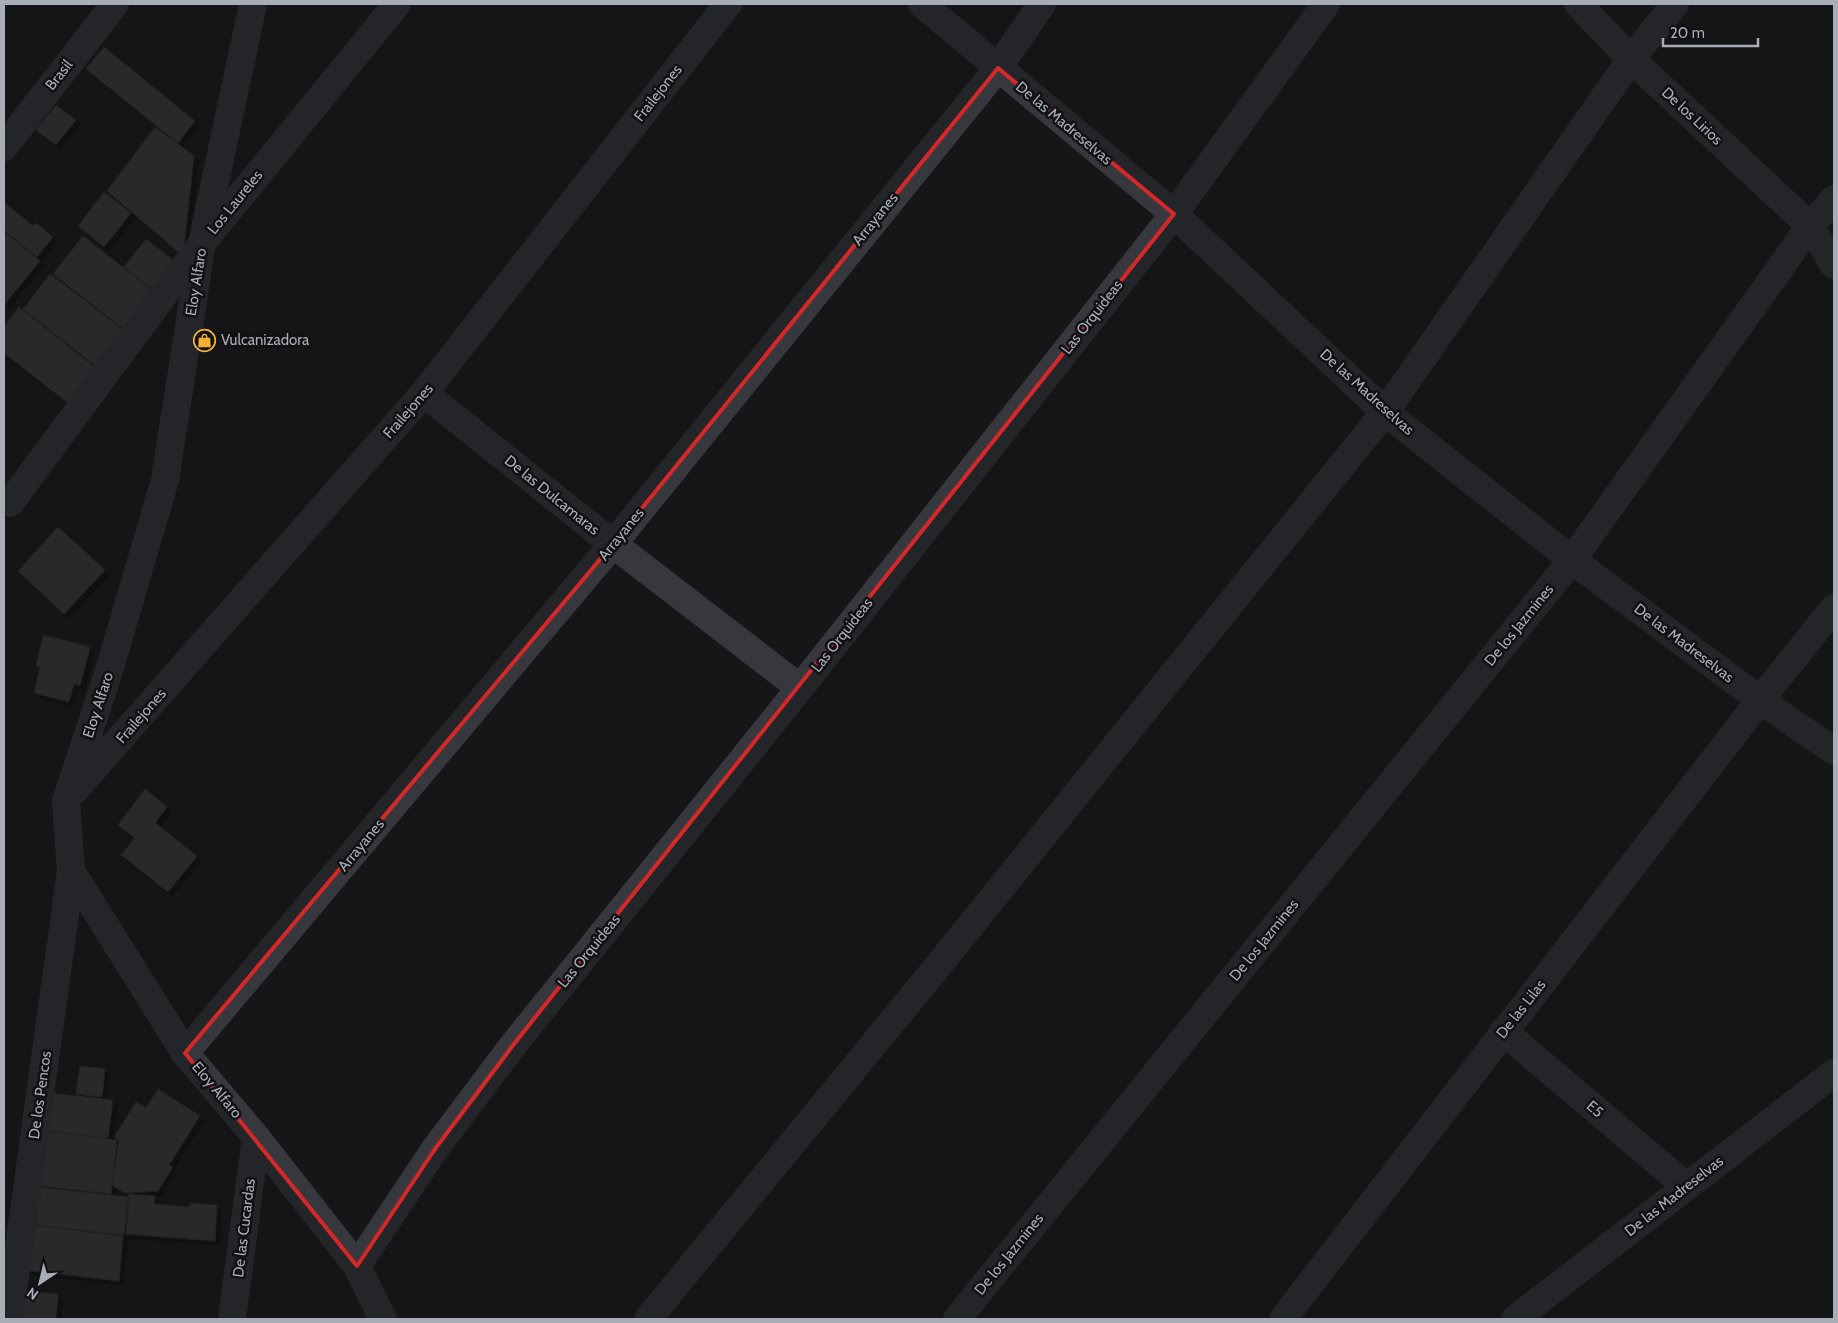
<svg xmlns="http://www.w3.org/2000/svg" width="1838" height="1323" viewBox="0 0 1838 1323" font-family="Cabin,sans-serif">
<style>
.building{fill:#404145;stroke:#303034;filter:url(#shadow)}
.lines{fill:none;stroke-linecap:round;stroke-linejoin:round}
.minor{stroke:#37383d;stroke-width:28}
.marked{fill:none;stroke:#d62828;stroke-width:4;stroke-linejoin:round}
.labels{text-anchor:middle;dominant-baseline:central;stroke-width:5;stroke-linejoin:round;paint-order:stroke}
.street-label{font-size:15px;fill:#a8adb8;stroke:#111113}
.poi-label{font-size:15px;fill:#a8adb8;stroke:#111113;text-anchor:start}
</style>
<defs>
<filter id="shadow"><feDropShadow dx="4.5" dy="4.5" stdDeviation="0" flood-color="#0009"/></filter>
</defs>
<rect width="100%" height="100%" fill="#161618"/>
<path class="building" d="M104,47L195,121L178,143L86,69Z
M56,105L76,120L56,145L36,130Z
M155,127L194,156L183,256L107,191Z
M104,192L131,213L104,247L78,226Z
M4,202L33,226L36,223L53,237L37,257L4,230Z
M4,231L40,261L4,305Z
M83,236L158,295L129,333L53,274Z
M146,239L177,263L155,292L124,267Z
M50,274L129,334L101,370L23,309Z
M19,307L96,368L68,403L4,353V326Z
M58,527L105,570L64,614L18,571Z
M43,635L90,647L80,686L74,684L69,702L34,693L40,667L36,666Z
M145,789L167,807L155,823L197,856L168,892L121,855L135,838L118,825Z
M80,1066L105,1069L102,1097L76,1094Z
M158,1089L200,1116L169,1165L173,1167L158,1191L125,1193L112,1185L119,1140L114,1137L136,1102L146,1108Z
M50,1093L113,1100L108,1138L45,1131Z
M46,1131L117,1140L111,1194L40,1186Z
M37,1187L128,1197L124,1235L33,1225Z
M129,1194L155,1196L154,1204L190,1207V1203L217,1205L215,1241L126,1234Z
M29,1225L123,1236L119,1281L24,1270Z
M21,1291L58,1294L56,1319H19Z"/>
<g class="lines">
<path class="minor" d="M253,4L202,243L165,480L108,674L66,801L71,871L185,1053L256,1137L357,1266L383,1319
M922,4L1174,214L1385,412L1572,560L1760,700L1834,751
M1578,4L1631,59L1810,226L1834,265
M4,147L115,4
M424,393L613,544L800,688
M10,503L202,243L397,4
M74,791L424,393L728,4
M1503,1031L1686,1186
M185,1053L613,544L998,68L1042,4
M357,1266L435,1149L514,1044L800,688L1174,214L1326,4
M9,1319L71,871
M232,1319L256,1137
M648,1319L933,972L1385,412L1631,59L1675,4
M957,1319L1572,560L1810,226L1834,199
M1283,1319L1760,700L1834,608
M1515,1319L1834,1073"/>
</g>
<path d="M0 0H1838V1323H0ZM998,68L1174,214L514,1044L435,1149L357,1266L185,1053L613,544Z" fill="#161618" fill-opacity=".55" fill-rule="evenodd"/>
<path class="marked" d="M998,68L1174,214L514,1044L435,1149L357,1266L185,1053L613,544Z"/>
<defs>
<symbol id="shop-ring" viewBox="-11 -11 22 22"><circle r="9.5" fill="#111113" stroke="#f2b134" stroke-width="1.5"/><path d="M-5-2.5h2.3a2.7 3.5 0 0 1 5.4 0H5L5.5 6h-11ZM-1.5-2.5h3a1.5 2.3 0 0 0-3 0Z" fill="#f2b134"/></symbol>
</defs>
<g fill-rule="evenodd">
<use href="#shop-ring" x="192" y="328" width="25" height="25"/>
</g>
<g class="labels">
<g class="street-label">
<text transform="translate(59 75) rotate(-52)">Brasil</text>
<text transform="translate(658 93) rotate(-52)">Frailejones</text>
<text transform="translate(1692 116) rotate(43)">De los Lirios</text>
<text transform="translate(1064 123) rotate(40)">De las Madreselvas</text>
<text transform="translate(235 202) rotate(-51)">Los Laureles</text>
<text transform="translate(875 219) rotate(-51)">Arrayanes</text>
<text transform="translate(196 282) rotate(-81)">Eloy Alfaro</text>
<text transform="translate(1092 317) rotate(-52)">Las Orquideas</text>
<text transform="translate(1367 392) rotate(42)">De las Madreselvas</text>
<text transform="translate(408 411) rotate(-49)">Frailejones</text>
<text transform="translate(552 495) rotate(39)">De las Dulcamaras</text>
<text transform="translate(621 534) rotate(-51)">Arrayanes</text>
<text transform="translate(1519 625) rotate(-51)">De los Jazmines</text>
<text transform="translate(842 635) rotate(-52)">Las Orquideas</text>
<text transform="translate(1684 643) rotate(37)">De las Madreselvas</text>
<text transform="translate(98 705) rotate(-72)">Eloy Alfaro</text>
<text transform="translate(141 716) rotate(-49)">Frailejones</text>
<text transform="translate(361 845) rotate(-50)">Arrayanes</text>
<text transform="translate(1264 940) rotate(-51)">De los Jazmines</text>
<text transform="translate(589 951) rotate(-51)">Las Orquideas</text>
<text transform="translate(1521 1009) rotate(-52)">De las Lilas</text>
<text transform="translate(217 1090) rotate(50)">Eloy Alfaro</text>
<text transform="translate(40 1095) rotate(-82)">De los Pencos</text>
<text transform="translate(1595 1109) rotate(40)">E5</text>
<text transform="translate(1674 1196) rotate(-38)">De las Madreselvas</text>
<text transform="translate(244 1228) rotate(-83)">De las Cucardas</text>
<text transform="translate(1009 1254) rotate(-51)">De los Jazmines</text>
</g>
<g class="poi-label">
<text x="221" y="340">Vulcanizadora</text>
</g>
</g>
<rect width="1838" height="1323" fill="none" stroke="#a8adb8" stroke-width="10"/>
<g transform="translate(40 1283) rotate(215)" stroke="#111113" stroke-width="4" paint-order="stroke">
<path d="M0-4L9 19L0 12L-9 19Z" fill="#a8adb8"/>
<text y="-8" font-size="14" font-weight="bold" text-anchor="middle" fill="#a8adb8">N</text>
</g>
<path d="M1663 38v8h95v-8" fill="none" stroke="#a8adb8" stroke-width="2.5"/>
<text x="1670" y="38" font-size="15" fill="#a8adb8" stroke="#111113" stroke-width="4" paint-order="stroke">20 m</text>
</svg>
